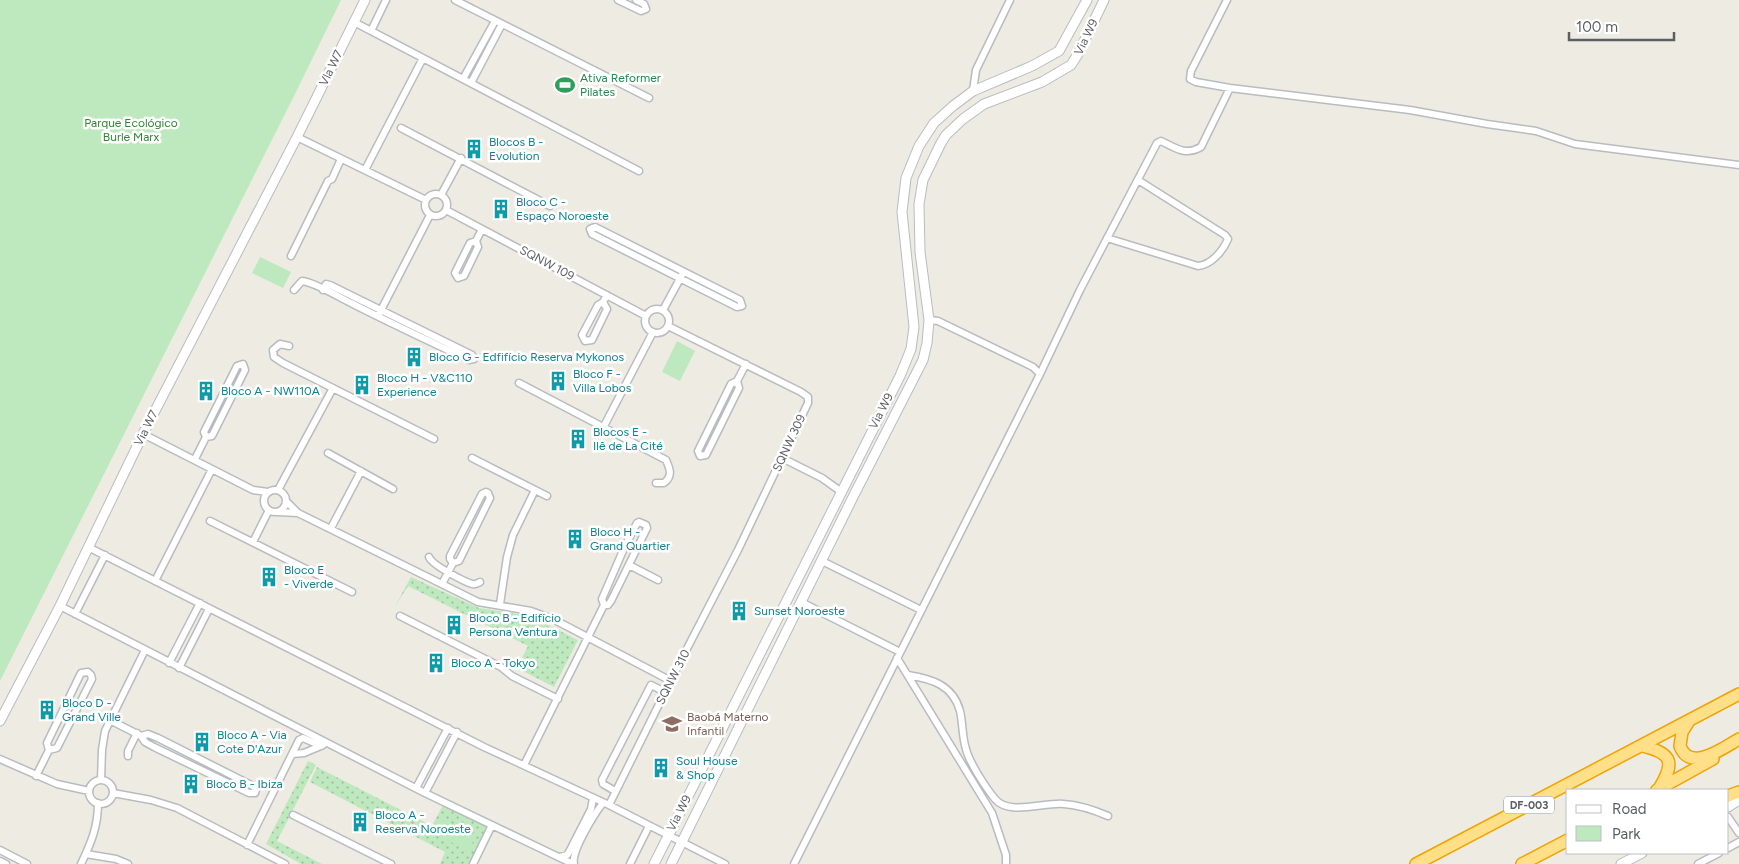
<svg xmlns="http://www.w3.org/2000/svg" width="1739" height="864" viewBox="0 0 1739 864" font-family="Figtree,sans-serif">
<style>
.grass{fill:url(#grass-dots)}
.park{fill:#bee8bd}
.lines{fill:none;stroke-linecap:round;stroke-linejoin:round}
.street-casing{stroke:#b8bbc0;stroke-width:9}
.secondary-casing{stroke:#b8bcc2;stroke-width:11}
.highway-casing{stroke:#f1a300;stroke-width:14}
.street{stroke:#fff;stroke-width:6}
.secondary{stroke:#fff;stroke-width:9}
.highway{stroke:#ffe089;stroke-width:11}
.labels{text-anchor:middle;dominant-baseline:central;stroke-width:5;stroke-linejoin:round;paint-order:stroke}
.shield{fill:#fff;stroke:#8c8f92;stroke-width:1}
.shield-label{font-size:11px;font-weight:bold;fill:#5b5f64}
.street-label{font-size:12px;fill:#5b5f64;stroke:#fff}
.leisure-label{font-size:12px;fill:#27864d;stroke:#fff;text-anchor:start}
.park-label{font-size:12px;fill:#308633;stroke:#fff}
.culture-label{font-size:12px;fill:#0d838f;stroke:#fff;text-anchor:start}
.education-label{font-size:12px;fill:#785e54;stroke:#fff;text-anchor:start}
</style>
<defs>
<pattern id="grass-dots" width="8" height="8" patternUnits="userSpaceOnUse" patternTransform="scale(1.25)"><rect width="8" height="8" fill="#bee8bd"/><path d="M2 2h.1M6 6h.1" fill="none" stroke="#9dbf9d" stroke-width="1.8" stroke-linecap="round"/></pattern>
</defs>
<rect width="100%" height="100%" fill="#eeece2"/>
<path class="grass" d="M411,577L479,608L530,616L578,640L554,687L517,668L528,646L408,586L394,608Z
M308,761L316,765L277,841L322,864H301L266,844Z
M317,767L432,826L443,805L488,827L470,864H440L445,852L310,782Z"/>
<path class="park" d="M0,0H341L294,96L0,681Z
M260,257L291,272L283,288L252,273Z
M677,341L695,351L680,381L662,372Z
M440,820L475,838L468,851L434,833Z"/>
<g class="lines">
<defs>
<path id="street" d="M455,0L649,98
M618,0L641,11L646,9L644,4L636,0
M1227,0L1191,71L1190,79L1196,82L1230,88L1410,110L1487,124L1536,131L1575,144L1739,165
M354,22L639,171
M371,31L386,0
M463,79L495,21
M471,83L502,24
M973,91L976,70L1010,0
M401,128L550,206
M297,137L426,200
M365,170L423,58
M425 205a11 11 0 1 1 22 0a11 11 0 1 1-22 0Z
M441,195L461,158
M446,210L646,316
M595,227L740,300L742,306L737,307L592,234L590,229Z
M1107,238L1198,266C1211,265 1223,251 1228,239L1225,235L1138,180
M476,241L470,243L455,273L458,278L464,276L478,247L476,241L482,229
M291,256L328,181L332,179L341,159
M294,290L302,281C317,283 338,297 351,303C390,323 429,341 469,360L474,359L472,355L330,285L326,284L323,290
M603,302L607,309L592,340L585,341L582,335L598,305L603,302L607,295
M645 321a12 12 0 1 1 24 0a12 12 0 1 1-24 0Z
M663,310L682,275
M379,314L430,215
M929,320L938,321L1033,367L1040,374
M289,346L280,344L273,350L274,357L283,363L434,439
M737,381L739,388L706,455L700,456L698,451L731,384L737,381L746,364
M519,383L666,460C670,469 673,476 664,483H656
M603,428L653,332
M143,434L253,490L268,492
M328,453L393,489
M472,458L547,496
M782,458L822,478L840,491
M195,459L206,437L204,432L237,366L243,364L245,370L212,436L206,437
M264 501a11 11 0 1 1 22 0a11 11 0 1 1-22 0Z
M278,490L333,388
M286,501L298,513L466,596L478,602L531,611L553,619L671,681
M277,512L298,513
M210,521L352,592
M331,528L361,471
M253,542L269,510
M88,547L484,747L609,805L725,864
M429,557C432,565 463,581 472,584C476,585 476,584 480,582
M822,561L921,610
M629,565L658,580
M155,581L212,469
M442,584L453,563L459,561L490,498L488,493L486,492L482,494L450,556V559L453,563
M801,602L900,652
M500,604L507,557L513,535L535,490
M60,606L425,793L573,864
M75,614L105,555
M400,616L501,667L512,676L558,699
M897,658L992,813L1006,855V864
M169,663L200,603
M179,668L209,609
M908,675C932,679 953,685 960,711C963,724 962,737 966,749C969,762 986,788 995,799C1009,816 1044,802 1064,804C1079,805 1094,810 1108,816
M110,720L141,736L145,742L154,747L249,793H255L256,790L253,786L158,738L148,734L141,736
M293,754L304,753L323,745
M128,756V751L137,733
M0,759L57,784L89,791
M524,765L604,605H608L611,601L647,528L646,525L639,522L637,523L625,546L602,599L604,605
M36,776L49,750L47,743L81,673L88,672L91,675L92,679L57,748L49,750
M101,780L102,750L105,731L145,650
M89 792a12 12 0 1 1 24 0a12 12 0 1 1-24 0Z
M416,788L448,728
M615,791L603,784L602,780L651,685L665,692
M113,793L151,800L177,808L285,864
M425,793L457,732
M609,805L678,666L738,550L808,403V397L801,392L668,326
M293,815L391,864
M1728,817L1739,833
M247,845L299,740L303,738L321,746
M1728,848L1739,842
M0,850L27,864
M86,854L116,859L128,864
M560,857L567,855L569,852L591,809L593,798
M0,861L6,864
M81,864C91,843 98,827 98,803
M473,864L492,825
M574,864C571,851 595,813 603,803
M630,864L649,826
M794,864L1040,374L1080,290L1157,143L1161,141C1176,148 1185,156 1201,147L1230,88
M1698,864L1719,853"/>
<path id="secondary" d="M0,721L60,606L143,434L297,137L365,0
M1728,807L1739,800
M654,864L900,376L911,349L914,327L902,212L906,178L919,146L934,123L953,106L973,91L1032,66L1059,51L1087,0
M671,864L854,495L923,360L927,343L929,320L920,252L919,204L923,180L941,143L946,135L963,119L984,104L1042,82L1071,65L1078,54L1104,0
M1621,864L1642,853"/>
<path id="highway" d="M1689,721L1682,732L1680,746C1690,773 1723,748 1739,739
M1642,746C1672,753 1675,762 1660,787
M1657,790L1713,759
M1728,796L1739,792
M1416,864L1739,694
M1522,864L1568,840"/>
</defs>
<use href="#street" class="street-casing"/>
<use href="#secondary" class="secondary-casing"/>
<use href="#highway" class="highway-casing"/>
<use href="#street" class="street"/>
<use href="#secondary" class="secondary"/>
<use href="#highway" class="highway"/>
</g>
<defs>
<symbol id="stadium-bare" viewBox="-9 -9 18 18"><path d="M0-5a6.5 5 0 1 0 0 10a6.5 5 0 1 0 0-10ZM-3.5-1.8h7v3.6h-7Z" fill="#2e9e5b" stroke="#fff" stroke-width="2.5" paint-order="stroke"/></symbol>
<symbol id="building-bare" viewBox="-9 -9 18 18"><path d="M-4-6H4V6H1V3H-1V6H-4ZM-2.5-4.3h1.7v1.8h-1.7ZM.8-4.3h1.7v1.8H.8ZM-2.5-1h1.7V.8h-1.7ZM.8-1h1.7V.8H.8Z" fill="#0f9aa8" stroke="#fff" stroke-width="2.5" paint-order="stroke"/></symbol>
<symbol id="school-bare" viewBox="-9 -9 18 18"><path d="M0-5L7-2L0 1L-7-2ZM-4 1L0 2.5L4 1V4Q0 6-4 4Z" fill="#8d6e63" stroke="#fff" stroke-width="2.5" paint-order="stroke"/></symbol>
</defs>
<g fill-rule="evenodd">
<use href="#stadium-bare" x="551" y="71" width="28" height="28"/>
<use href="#building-bare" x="460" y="135" width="28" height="28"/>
<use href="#building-bare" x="487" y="195" width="28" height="28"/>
<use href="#building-bare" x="400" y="343" width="28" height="28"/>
<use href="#building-bare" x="544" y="367" width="28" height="28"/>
<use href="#building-bare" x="348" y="371" width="28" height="28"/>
<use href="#building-bare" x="192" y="377" width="28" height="28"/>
<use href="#building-bare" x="564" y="425" width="28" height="28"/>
<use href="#building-bare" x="561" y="525" width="28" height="28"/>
<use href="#building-bare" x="255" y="563" width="28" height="28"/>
<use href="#building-bare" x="725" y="597" width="28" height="28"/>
<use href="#building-bare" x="440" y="611" width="28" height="28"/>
<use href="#building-bare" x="422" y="649" width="28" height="28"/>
<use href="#building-bare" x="33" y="696" width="28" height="28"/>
<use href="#school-bare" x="658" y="710" width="28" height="28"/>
<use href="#building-bare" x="188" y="728" width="28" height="28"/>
<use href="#building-bare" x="647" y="754" width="28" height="28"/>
<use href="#building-bare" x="177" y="770" width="28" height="28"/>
<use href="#building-bare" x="346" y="808" width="28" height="28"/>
</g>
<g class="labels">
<rect class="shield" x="1504" y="796.5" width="50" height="17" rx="4"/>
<g class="shield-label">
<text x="1529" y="805">DF-003</text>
</g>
<g class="street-label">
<text transform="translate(1086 37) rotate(-64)">Via W9</text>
<text transform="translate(331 68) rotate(-64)">Vla W7</text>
<text transform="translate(547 263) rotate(28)">SQNW 109</text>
<text transform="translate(881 411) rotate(-63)">Via W9</text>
<text transform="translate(146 428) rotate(-63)">Via W7</text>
<text transform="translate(789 443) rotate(-65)">SQNW 309</text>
<text transform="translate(673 677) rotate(-63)">SQNW 310</text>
<text transform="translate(679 813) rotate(-63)">Via W9</text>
</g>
<g class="leisure-label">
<text x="580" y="78">Ativa Reformer<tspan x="580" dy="14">Pilates</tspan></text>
</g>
<g class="park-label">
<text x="131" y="123">Parque Ecológico<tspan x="131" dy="14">Burle Marx</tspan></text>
</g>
<g class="culture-label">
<text x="489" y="142">Blocos B -<tspan x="489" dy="14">Evolution</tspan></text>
<text x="516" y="202">Bloco C -<tspan x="516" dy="14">Espaço Noroeste</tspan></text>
<text x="429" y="357">Bloco G - Edfifício Reserva Mykonos</text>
<text x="573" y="374">Bloco F -<tspan x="573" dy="14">Villa Lobos</tspan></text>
<text x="377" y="378">Bloco H - V&amp;C110<tspan x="377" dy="14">Experience</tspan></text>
<text x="221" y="391">Bloco A - NW110A</text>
<text x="593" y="432">Blocos E -<tspan x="593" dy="14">Ilê de La Cité</tspan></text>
<text x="590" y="532">Bloco H -<tspan x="590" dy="14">Grand Quartier</tspan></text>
<text x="284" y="570">Bloco E<tspan x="284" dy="14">- Viverde</tspan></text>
<text x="754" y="611">Sunset Noroeste</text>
<text x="469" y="618">Bloco B - Edifício<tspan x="469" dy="14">Persona Ventura</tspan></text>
<text x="451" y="663">Bloco A - Tokyo</text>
<text x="62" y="703">Bloco D -<tspan x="62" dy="14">Grand Ville</tspan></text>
<text x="217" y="735">Bloco A - Via<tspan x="217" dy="14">Cote D'Azur</tspan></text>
<text x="676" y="761">Soul House<tspan x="676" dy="14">&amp; Shop</tspan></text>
<text x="206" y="784">Bloco B - Ibiza</text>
<text x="375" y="815">Bloco A -<tspan x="375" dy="14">Reserva Noroeste</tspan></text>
</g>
<g class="education-label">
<text x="687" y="717">Baobá Materno<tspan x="687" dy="14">Infantil</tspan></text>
</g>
</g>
<rect x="1566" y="789" width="162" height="65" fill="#ffffff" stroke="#bdbfc1"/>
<rect x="1576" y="805" width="25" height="8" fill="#ffffff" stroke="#bdbfc1"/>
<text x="1612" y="814" font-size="15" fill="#5b5f64">Road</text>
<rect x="1576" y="826" width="25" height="15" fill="#bee8bd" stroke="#bdbfc1"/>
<text x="1612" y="839" font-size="15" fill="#5b5f64">Park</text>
<path d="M1569 32v8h105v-8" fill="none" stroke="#5b5f64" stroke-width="2.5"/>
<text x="1576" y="32" font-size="15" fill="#5b5f64" stroke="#ffffff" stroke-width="4" paint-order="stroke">100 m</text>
</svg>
